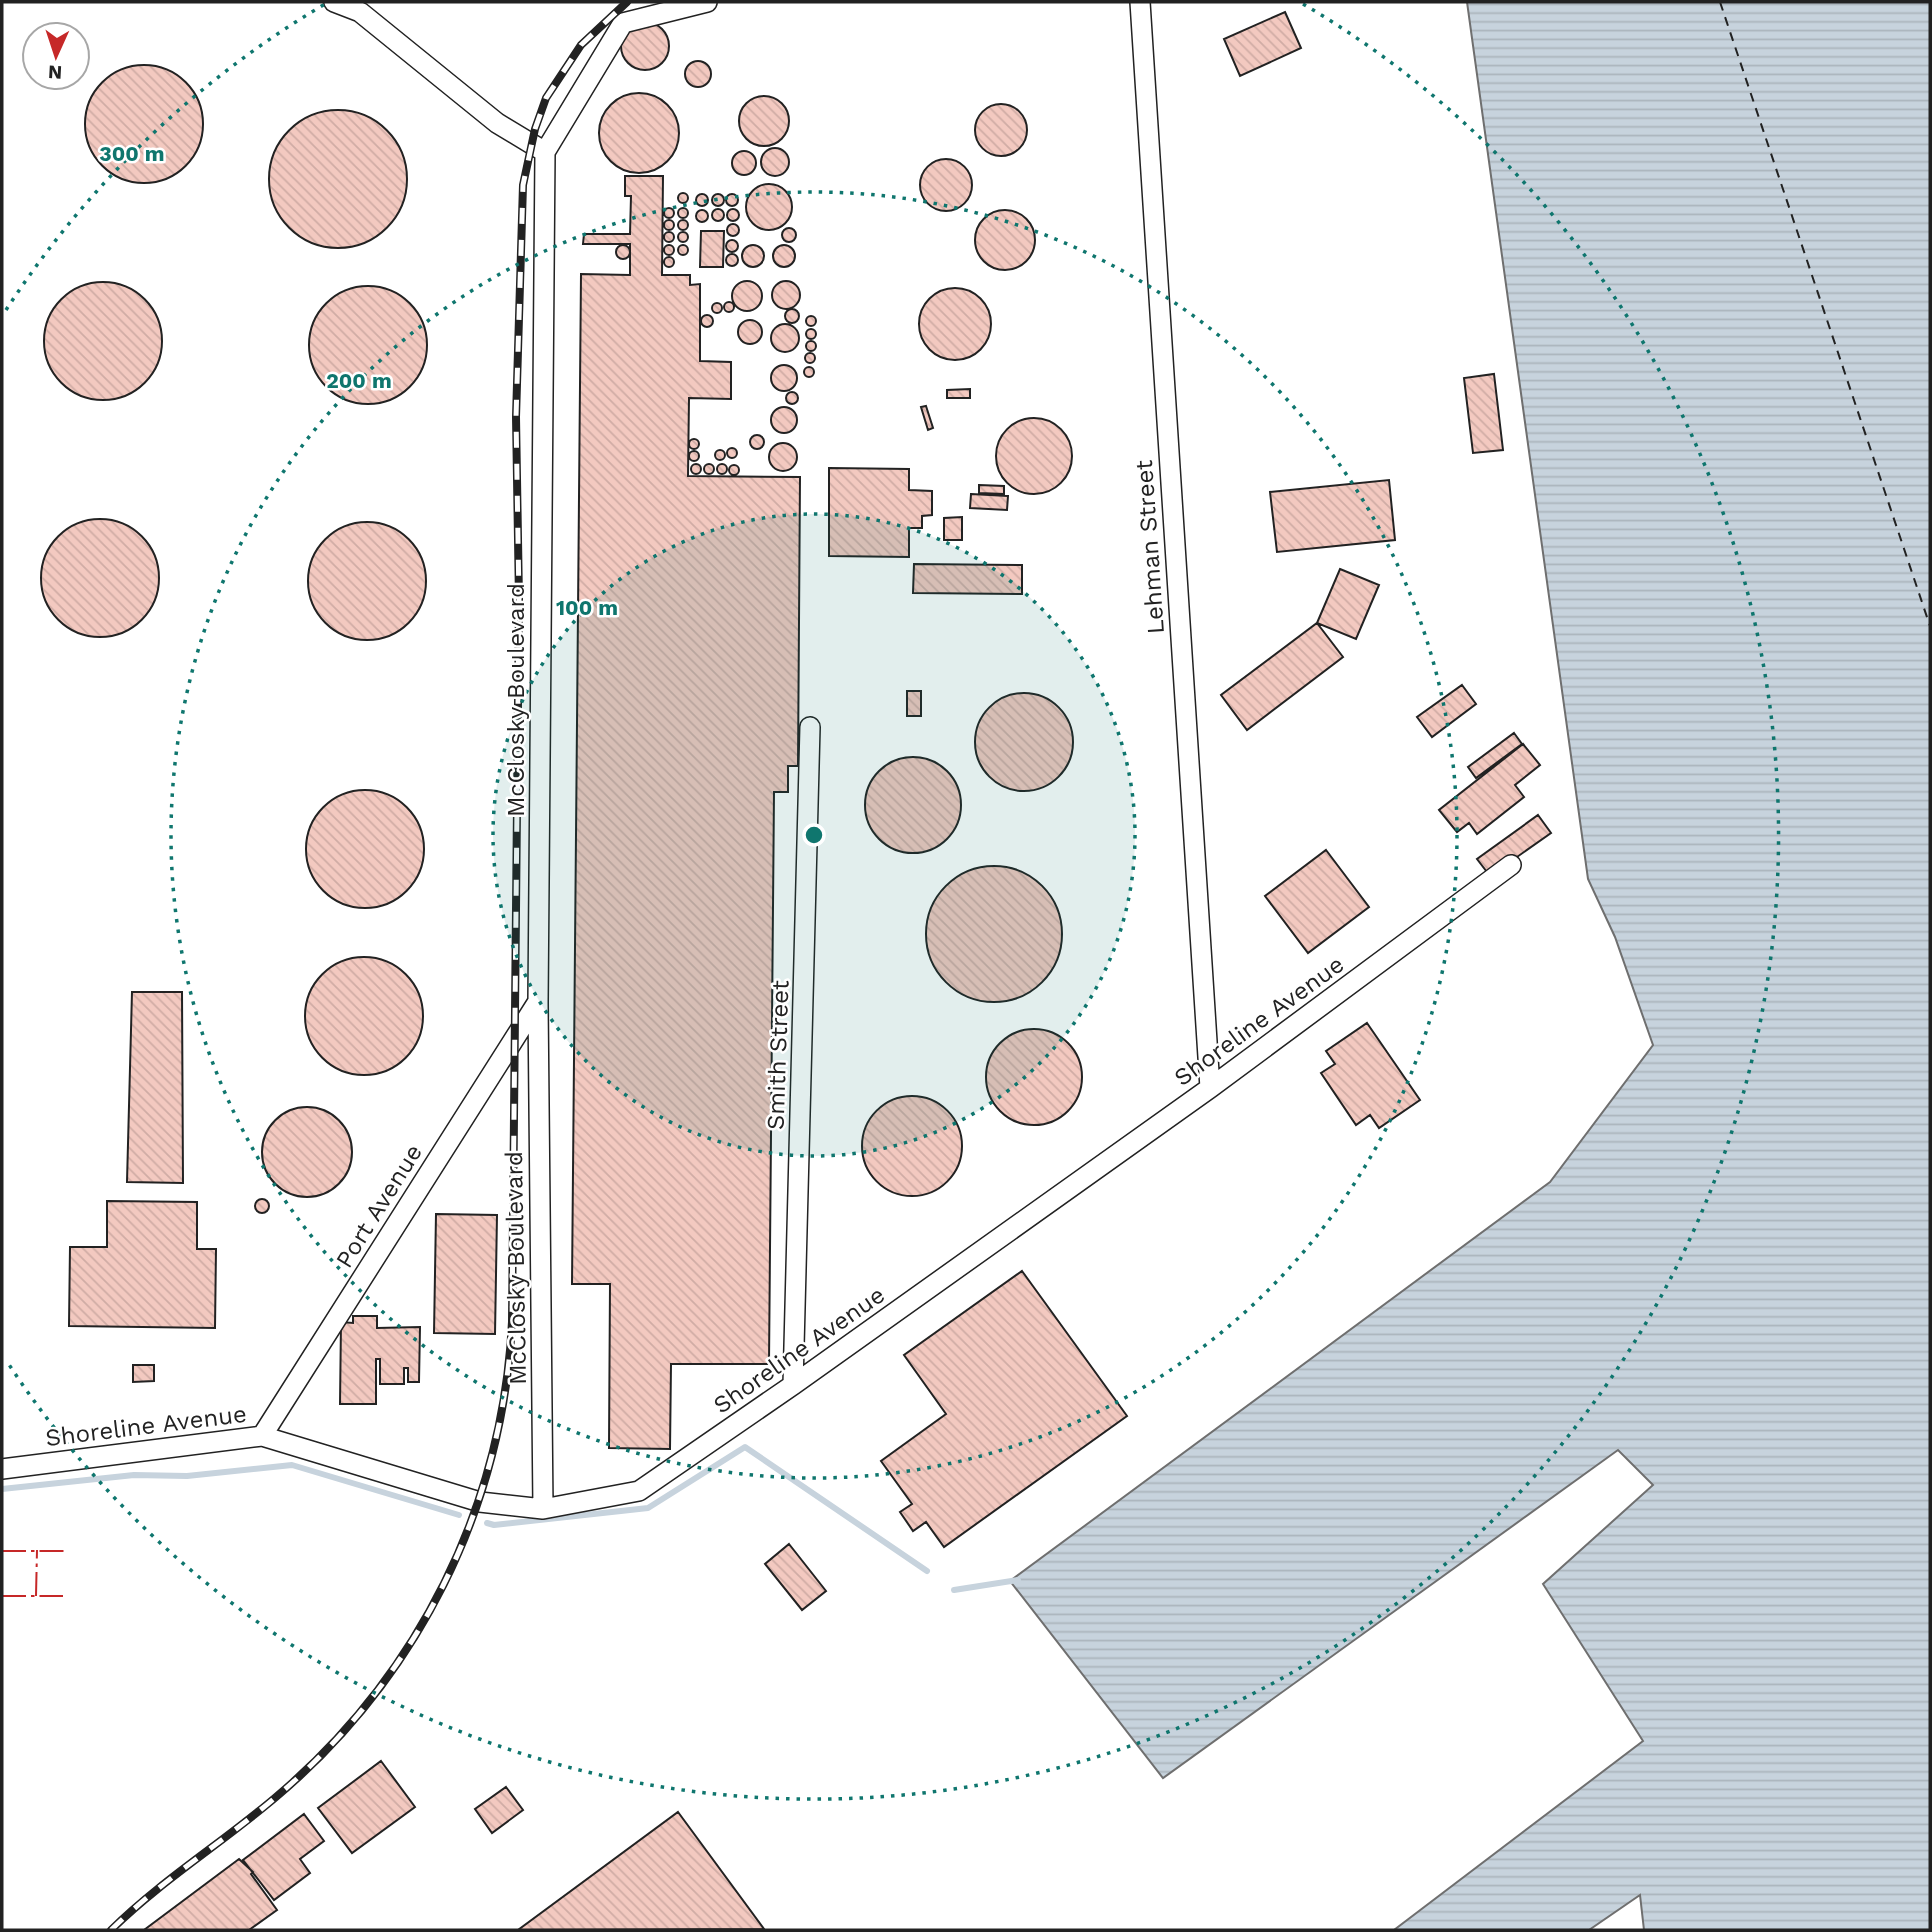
<svg xmlns="http://www.w3.org/2000/svg" width="1932" height="1932" viewBox="0 0 1932 1932" font-family="'Work Sans',sans-serif">
<style>
.water{fill:url(#water-rules);stroke:#6f6f6f;stroke-width:2}
.lines{fill:none;stroke-linecap:round;stroke-linejoin:round}
.stream{stroke:#c7d3dd;stroke-width:6}
.ferry{stroke:#222;stroke-width:2;stroke-dasharray:9 7;stroke-linecap:butt}
.building{fill:url(#building-back-hatch);stroke:#222;stroke-width:2}
.minor-casing{stroke:#222;stroke-width:22}
.minor{stroke:#fff;stroke-width:19}
.rail-casing{stroke:#222;stroke-width:8}
.rail{stroke:#fff;stroke-width:5;stroke-dasharray:16;stroke-linecap:butt}
.power{stroke:#c62828;stroke-width:2;stroke-dasharray:24 5 3.5 5;stroke-linecap:butt}
.ring{fill:none;stroke:#0f766e;stroke-width:3.5;stroke-dasharray:3.5 7}
.labels{text-anchor:middle;dominant-baseline:central;stroke-width:5;stroke-linejoin:round;paint-order:stroke}
.street-label{font-size:24px;fill:#222;stroke:#fff}
.centre{fill:#0f766e;stroke:#fff;stroke-width:3.5}
.ring-label{font-size:21px;text-anchor:middle;font-weight:bold;fill:#0f766e;stroke:#fff;stroke-width:5;stroke-linejoin:round;paint-order:stroke}
</style>
<defs>
<pattern id="water-rules" width="6" height="5" patternUnits="userSpaceOnUse" patternTransform="scale(1.75)"><rect width="6" height="5" fill="#c7d3dd"/><path d="M0 2.5h6" fill="none" stroke="#abb5bd"/></pattern>
<pattern id="building-back-hatch" width="6" height="6" patternUnits="userSpaceOnUse" patternTransform="scale(1.75)"><rect width="6" height="6" fill="#f3c9c0"/><path d="M-1 5l2 2M0 0l6 6M5-1l2 2" fill="none" stroke="#d0aca5"/></pattern>
</defs>
<rect width="100%" height="100%" fill="#fff"/>
<path class="water" d="M1467,2H1930V1930H1644L1640,1895L1589,1930H1394L1643,1741L1543,1584L1653,1485L1618,1450L1163,1778L1010,1581L1550,1182L1653,1045L1615,937L1588,879Z"/>
<g class="lines">
<path class="stream" d="M2,1489L134,1475L187,1476L292,1465L459,1515
M487,1523L494,1525L648,1508L745,1447L927,1571
M954,1590L1018,1580"/>
<path class="ferry" d="M1720,2L1930,626"/>
</g>
<path class="building" d="M1285,12L1301,48L1240,76L1224,39Z
M621 46a24 24 0 1 1 48 0a24 24 0 1 1-48 0Z
M685 74a13 13 0 1 1 26 0a13 13 0 1 1-26 0Z
M85 124a59 59 0 1 1 118 0a59 59 0 1 1-118 0Z
M599 133a40 40 0 1 1 80 0a40 40 0 1 1-80 0Z
M739 121a25 25 0 1 1 50 0a25 25 0 1 1-50 0Z
M975 130a26 26 0 1 1 52 0a26 26 0 1 1-52 0Z
M269 179a69 69 0 1 1 138 0a69 69 0 1 1-138 0Z
M761 162a14 14 0 1 1 28 0a14 14 0 1 1-28 0Z
M732 163a12 12 0 1 1 24 0a12 12 0 1 1-24 0Z
M920 185a26 26 0 1 1 52 0a26 26 0 1 1-52 0Z
M625,176H663L662,275H690V285L700,284V361L731,362V399L689,398L688,476L800,477L798,766H788V792H774L769,1364H671L670,1449L609,1448L610,1284H572L581,274L630,275V244H583L584,234H630L631,196H625Z
M746 207a23 23 0 1 1 46 0a23 23 0 1 1-46 0Z
M678 198a5 5 0 1 1 10 0a5 5 0 1 1-10 0Z
M712 200a6 6 0 1 1 12 0a6 6 0 1 1-12 0Z
M726 200a6 6 0 1 1 12 0a6 6 0 1 1-12 0Z
M696 200a6 6 0 1 1 12 0a6 6 0 1 1-12 0Z
M678 213a5 5 0 1 1 10 0a5 5 0 1 1-10 0Z
M664 213a5 5 0 1 1 10 0a5 5 0 1 1-10 0Z
M712 215a6 6 0 1 1 12 0a6 6 0 1 1-12 0Z
M727 215a6 6 0 1 1 12 0a6 6 0 1 1-12 0Z
M696 216a6 6 0 1 1 12 0a6 6 0 1 1-12 0Z
M975 240a30 30 0 1 1 60 0a30 30 0 1 1-60 0Z
M664 225a5 5 0 1 1 10 0a5 5 0 1 1-10 0Z
M678 225a5 5 0 1 1 10 0a5 5 0 1 1-10 0Z
M727 230a6 6 0 1 1 12 0a6 6 0 1 1-12 0Z
M782 235a7 7 0 1 1 14 0a7 7 0 1 1-14 0Z
M701,231H724L723,267H700Z
M678 237a5 5 0 1 1 10 0a5 5 0 1 1-10 0Z
M664 237a5 5 0 1 1 10 0a5 5 0 1 1-10 0Z
M726 246a6 6 0 1 1 12 0a6 6 0 1 1-12 0Z
M616 252a7 7 0 1 1 14 0a7 7 0 1 1-14 0Z
M742 256a11 11 0 1 1 22 0a11 11 0 1 1-22 0Z
M773 256a11 11 0 1 1 22 0a11 11 0 1 1-22 0Z
M678 250a5 5 0 1 1 10 0a5 5 0 1 1-10 0Z
M664 250a5 5 0 1 1 10 0a5 5 0 1 1-10 0Z
M726 260a6 6 0 1 1 12 0a6 6 0 1 1-12 0Z
M664 262a5 5 0 1 1 10 0a5 5 0 1 1-10 0Z
M772 295a14 14 0 1 1 28 0a14 14 0 1 1-28 0Z
M732 296a15 15 0 1 1 30 0a15 15 0 1 1-30 0Z
M44 341a59 59 0 1 1 118 0a59 59 0 1 1-118 0Z
M309 345a59 59 0 1 1 118 0a59 59 0 1 1-118 0Z
M919 324a36 36 0 1 1 72 0a36 36 0 1 1-72 0Z
M724 307a5 5 0 1 1 10 0a5 5 0 1 1-10 0Z
M712 308a5 5 0 1 1 10 0a5 5 0 1 1-10 0Z
M785 316a7 7 0 1 1 14 0a7 7 0 1 1-14 0Z
M701 321a6 6 0 1 1 12 0a6 6 0 1 1-12 0Z
M806 321a5 5 0 1 1 10 0a5 5 0 1 1-10 0Z
M738 332a12 12 0 1 1 24 0a12 12 0 1 1-24 0Z
M771 338a14 14 0 1 1 28 0a14 14 0 1 1-28 0Z
M806 334a5 5 0 1 1 10 0a5 5 0 1 1-10 0Z
M806 346a5 5 0 1 1 10 0a5 5 0 1 1-10 0Z
M805 358a5 5 0 1 1 10 0a5 5 0 1 1-10 0Z
M771 378a13 13 0 1 1 26 0a13 13 0 1 1-26 0Z
M804 372a5 5 0 1 1 10 0a5 5 0 1 1-10 0Z
M1494,374L1503,450L1473,453L1464,378Z
M970,389V398H947V390Z
M786 398a6 6 0 1 1 12 0a6 6 0 1 1-12 0Z
M926,406L933,428L928,430L921,407Z
M771 420a13 13 0 1 1 26 0a13 13 0 1 1-26 0Z
M996 456a38 38 0 1 1 76 0a38 38 0 1 1-76 0Z
M750 442a7 7 0 1 1 14 0a7 7 0 1 1-14 0Z
M689 444a5 5 0 1 1 10 0a5 5 0 1 1-10 0Z
M769 457a14 14 0 1 1 28 0a14 14 0 1 1-28 0Z
M727 453a5 5 0 1 1 10 0a5 5 0 1 1-10 0Z
M715 455a5 5 0 1 1 10 0a5 5 0 1 1-10 0Z
M689 456a5 5 0 1 1 10 0a5 5 0 1 1-10 0Z
M704 469a5 5 0 1 1 10 0a5 5 0 1 1-10 0Z
M691 469a5 5 0 1 1 10 0a5 5 0 1 1-10 0Z
M717 469a5 5 0 1 1 10 0a5 5 0 1 1-10 0Z
M729 470a5 5 0 1 1 10 0a5 5 0 1 1-10 0Z
M829,468L909,469V490L932,491V515L922,516V528H909V557L829,556Z
M1389,480L1395,540L1277,552L1270,492Z
M979,485L1004,486V494L979,493Z
M971,494L1008,496L1007,510L970,508Z
M962,517V540H944V518Z
M41 578a59 59 0 1 1 118 0a59 59 0 1 1-118 0Z
M308 581a59 59 0 1 1 118 0a59 59 0 1 1-118 0Z
M914,564L1022,565V594L913,593Z
M1340,569L1379,585L1356,639L1317,623Z
M1317,623L1343,657L1247,730L1221,695Z
M1462,685L1476,704L1432,737L1417,717Z
M907,691H921V716H907Z
M975 742a49 49 0 1 1 98 0a49 49 0 1 1-98 0Z
M1514,733L1522,744L1476,778L1468,767Z
M1523,744L1540,765L1515,785L1524,797L1477,834L1469,823L1457,832L1439,810Z
M865 805a48 48 0 1 1 96 0a48 48 0 1 1-96 0Z
M306 849a59 59 0 1 1 118 0a59 59 0 1 1-118 0Z
M1538,815L1551,833L1490,876L1477,859Z
M1326,850L1369,907L1308,953L1265,896Z
M926 934a68 68 0 1 1 136 0a68 68 0 1 1-136 0Z
M305 1016a59 59 0 1 1 118 0a59 59 0 1 1-118 0Z
M132,992H182L183,1183L127,1182Z
M1367,1023L1420,1100L1379,1128L1370,1115L1356,1125L1321,1073L1335,1064L1326,1051Z
M986 1077a48 48 0 1 1 96 0a48 48 0 1 1-96 0Z
M862 1146a50 50 0 1 1 100 0a50 50 0 1 1-100 0Z
M262 1152a45 45 0 1 1 90 0a45 45 0 1 1-90 0Z
M255 1206a7 7 0 1 1 14 0a7 7 0 1 1-14 0Z
M107,1201L197,1202V1249H216L215,1328L69,1326L70,1247H107Z
M436,1214L497,1215L495,1334L434,1333Z
M1022,1271L1127,1416L944,1547L926,1522L913,1531L900,1512L912,1504L881,1461L946,1414L904,1355Z
M353,1316H377V1328L420,1327L419,1382H408V1368H404V1384H380V1359H376V1404H340L341,1322L353,1323Z
M133,1365H154V1381L133,1382Z
M789,1544L826,1591L802,1610L765,1564Z
M381,1761L415,1807L352,1853L318,1808Z
M506,1787L523,1810L492,1833L475,1809Z
M678,1812L764,1929L518,1930Z
M304,1814L324,1841L300,1859L310,1873L274,1900L243,1860Z
M239,1859L253,1872L251,1874L277,1910L249,1930H144Z"/>
<g class="lines">
<defs>
<path id="minor" d="M334,2L360,12L497,123L545,152
M1140,2L1210,1088
M545,152L623,23L707,2
M793,1385L810,727
M262,1436L537,1003
M2,1469L262,1436L480,1502L543,1509L639,1491L793,1385L1210,1088L1511,865
M543,1509L538,1003L545,152"/>
</defs>
<use href="#minor" class="minor-casing"/>
<use href="#minor" class="minor"/>
<defs>
<path id="rail" d="M111,1930C162,1880 222,1843 276,1797C418,1677 503,1507 512,1322L519,600L516,417L523,185L535,129L546,98L581,45L627,2"/>
</defs>
<use href="#rail" class="rail-casing"/>
<use href="#rail" class="rail"/>
<path class="power" d="M2,1551H64
M2,1596H63
M36,1596L37,1550"/>
</g>
<circle cx="814" cy="835" r="321" fill="#0f766e" fill-opacity=".12"/>
<g class="ring">
<circle cx="814" cy="835" r="321"/>
<circle cx="814" cy="835" r="643"/>
<path d="M6 310A964 964 0 0 1 325 4M1303 4A964 964 0 1 1 6 1360"/>
</g>
<g class="labels">
<g class="street-label">
<text transform="translate(1150 547) rotate(-94)">Lehman Street</text>
<text transform="translate(516 700) rotate(-90)">McClosky Boulevard</text>
<text transform="translate(1259 1021) rotate(-36)">Shoreline Avenue</text>
<text transform="translate(778 1055) rotate(-88)">Smith Street</text>
<text transform="translate(379 1206) rotate(-58)">Port Avenue</text>
<text transform="translate(516 1268) rotate(-91)">McClosky Boulevard</text>
<text transform="translate(799 1350) rotate(-35)">Shoreline Avenue</text>
<text transform="translate(146 1426) rotate(-7)">Shoreline Avenue</text>
</g>
</g>
<circle cx="814" cy="835" r="10" class="centre"/>
<g class="ring-label">
<text x="132" y="161">300 m</text>
<text x="359" y="388">200 m</text>
<text x="587" y="615">100 m</text>
</g>
<rect width="1932" height="1932" fill="none" stroke="#222222" stroke-width="7"/>
<g transform="translate(56 56) rotate(183)"><circle r="33" fill="#ffffff" stroke="#a7a7a7" stroke-width="2"/>
<path d="M0-5L12 26L0 18L-12 26Z" fill="#c62828"/>
<text y="-10" font-size="19" font-weight="bold" text-anchor="middle" fill="#222222">N</text>
</g>
</svg>
